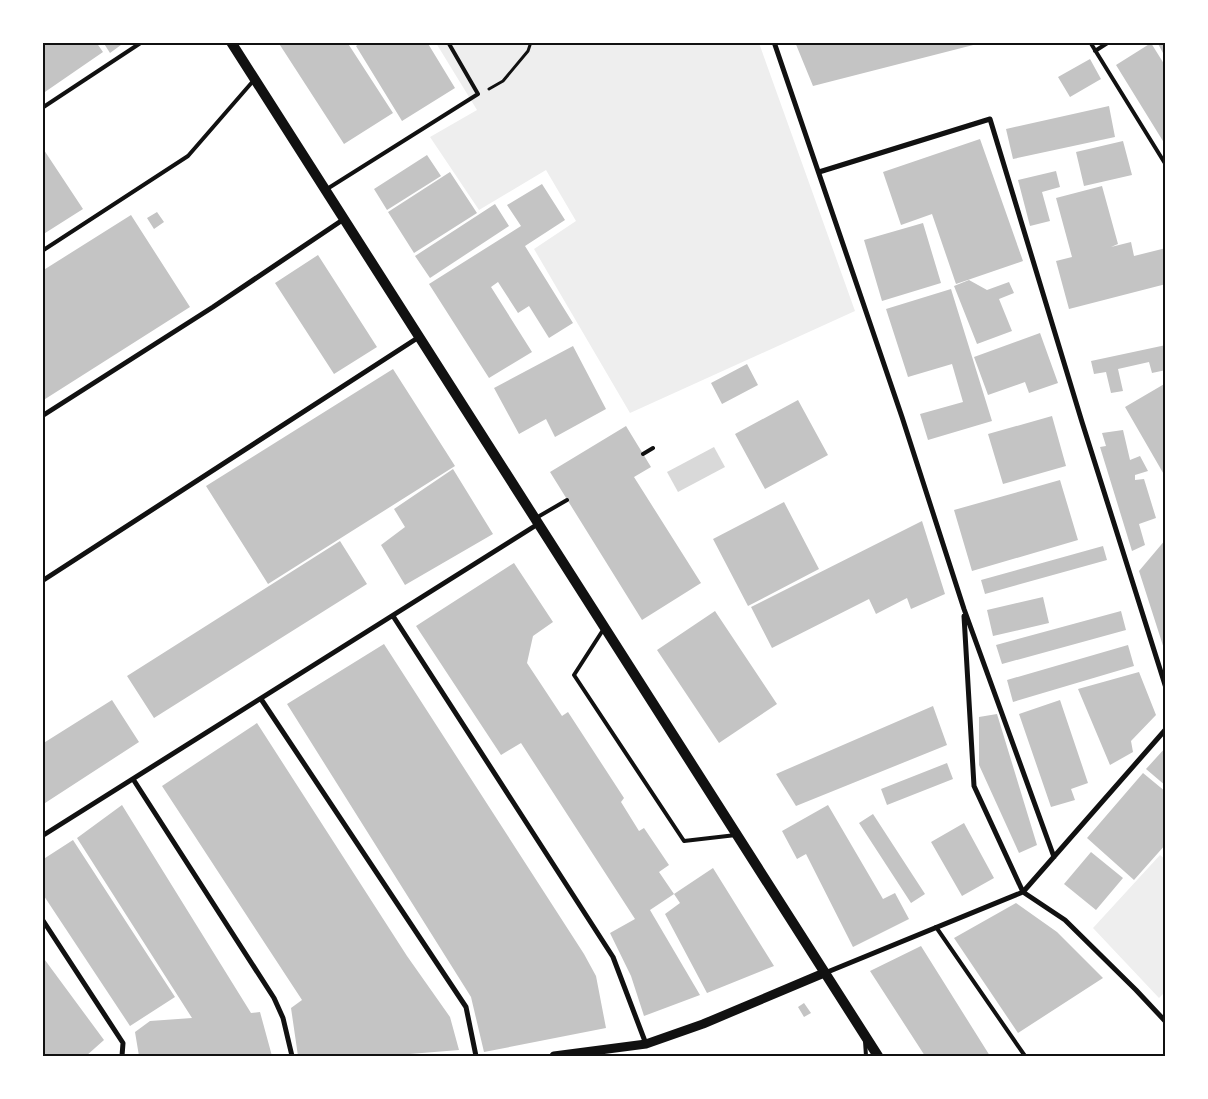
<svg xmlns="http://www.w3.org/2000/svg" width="1208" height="1099" viewBox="0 0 1208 1099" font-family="'Crimson Pro',serif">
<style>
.green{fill:#eee}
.water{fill:#d9d9d9}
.building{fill:#c4c4c4}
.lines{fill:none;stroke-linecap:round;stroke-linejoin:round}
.path{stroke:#111;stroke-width:3}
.service{stroke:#111;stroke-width:4}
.minor{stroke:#111;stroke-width:5}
.tertiary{stroke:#111;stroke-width:9}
.secondary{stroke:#111;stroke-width:10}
.neatline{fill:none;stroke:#111;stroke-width:2}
</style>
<rect width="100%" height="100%" fill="#fff"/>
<path class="green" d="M436,43H759L855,311L630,413L534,249L576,221L546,170L479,210L430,137L477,110Z
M1160,855L1166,860V991L1159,998L1093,928Z"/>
<path class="water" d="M714,447L725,467L678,492L667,472Z"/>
<path class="building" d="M42,42H96L103,52L42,94Z
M103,42H125L110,53Z
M278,42H347L393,113L344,144Z
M362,42H427L455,88L402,121L356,46Z
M795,42H981V43L813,86Z
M1157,42H1166V51L1163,53Z
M1151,43L1166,67V146L1116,65Z
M1090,59L1101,79L1070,97L1058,77Z
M1109,106L1115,137L1013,159L1006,129Z
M980,139L1023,261L956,284L932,214L901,225L883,172Z
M1123,141L1132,175L1084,186L1076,152Z
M42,147L83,209L42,235Z
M427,155L441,176L387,210L374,189Z
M1056,171L1060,187L1042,192L1050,221L1030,226L1018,180Z
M450,172L477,213L414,253L388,212Z
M542,184L565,220L525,246L573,323L549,338L529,306L518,313L498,282L491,287L532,352L489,378L429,284L521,226L507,205Z
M1102,186L1118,244L1111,247L1131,242L1134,256L1166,248V284L1069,309L1056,261L1072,257L1056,198Z
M495,204L509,226L430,278L415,256Z
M157,212L164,222L154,229L147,218Z
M131,215L190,307L42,401V271Z
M923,223L941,283L882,301L864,240Z
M318,255L377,347L334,374L275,283Z
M969,280L987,290L1009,282L1014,293L999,299L1012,331L977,344L954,286Z
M951,289L992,421L928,440L920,414L963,402L952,364L908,377L886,309Z
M1040,333L1058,383L1029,393L1025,382L988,395L974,357Z
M1166,345V370L1152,373L1149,362L1118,369L1123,391L1111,393L1106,372L1094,374L1091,361Z
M573,346L606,409L555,437L546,419L519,434L494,388Z
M747,364L758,385L722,404L711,383Z
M393,369L455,466L268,584L206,486Z
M1166,383V478L1125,407Z
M798,400L828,455L765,489L735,434Z
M1052,416L1066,466L1003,484L988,434Z
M626,426L651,467L634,477L701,583L642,620L550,472Z
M1123,430L1130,460L1140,456L1148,471L1135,475V480L1144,479L1156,518L1139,524L1145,545L1132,551L1100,447L1106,446L1102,433Z
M453,469L493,534L405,585L381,545L405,527L394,509Z
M1060,480L1078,540L972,571L954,510Z
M784,502L819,569L748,606L713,539Z
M922,521L945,594L911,609L907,598L876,614L869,599L772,648L751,607Z
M1166,539V652H1165L1139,571Z
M340,541L367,584L154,718L127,676Z
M1103,546L1107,560L985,594L981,580Z
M514,563L553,622L533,636L527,663L562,716L568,712L624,798L621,802L639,831L644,828L669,865L659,872L674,894L650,910L700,995L644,1016L631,976L610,933L635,919L521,743L501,755L416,626Z
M1043,597L1049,623L993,636L987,610Z
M715,611L777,704L719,743L657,650Z
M1121,611L1126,630L1002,664L996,645Z
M384,644L584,954L596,976L606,1028L484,1052L471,997L287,704Z
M1128,645L1134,666L1013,702L1007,680Z
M1139,672L1156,715L1131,741L1133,752L1110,765L1078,689Z
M112,700L139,742L42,805V744Z
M1060,700L1088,783L1071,789L1075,800L1051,807L1019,714Z
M933,706L947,745L796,806L776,774Z
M997,714L1037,845L1019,853L979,765V717Z
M257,723L407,956L450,1017L459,1050L385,1056H298L291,1008L302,1000L162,786Z
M1166,747V786L1146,769Z
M947,763L953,779L887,805L881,789Z
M1143,773L1166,792V844L1134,880L1087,838Z
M122,805L251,1013L260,1012L272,1056H139L135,1032L150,1021L192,1018L77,838Z
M828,805L883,899L895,893L909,919L853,947L806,854L797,859L782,831Z
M873,814L925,894L911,903L859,823Z
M964,823L994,878L962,896L931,842Z
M73,840L175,997L130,1026L42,893V860Z
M1091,852L1123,878L1096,910L1064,884Z
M713,868L774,966L707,993L665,914L680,903L674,894Z
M1016,903L1057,932L1103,978L1018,1033L954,938Z
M921,946L990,1056H925L870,971Z
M42,956L104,1040L86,1056H42Z
M804,1003L811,1013L804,1017L798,1007Z"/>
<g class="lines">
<path class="path" d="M489,89L503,81L528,51L531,42"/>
<path class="service" d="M1090,42L1166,165
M1095,51L1109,42
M42,108L142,42
M327,189L478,94L448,42
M42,251L188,156L254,80
M643,454L653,448
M536,518L567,500
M603,630L574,675L684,841L736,835
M936,927L1025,1056
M865,1041L866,1056"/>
<path class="minor" d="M774,42L902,417L964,609L1054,857
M819,172L990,119L1082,422L1166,688
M42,416L213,307L344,219
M42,581L419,337
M393,616L613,957L646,1044
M964,616L974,786L1023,892
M261,699L466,1007L476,1056
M133,779L274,998L283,1018L292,1056
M42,836L538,524
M1023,892L1065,920L1136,990L1166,1022
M42,919L123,1043L122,1056
M825,973L1023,892L1166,729"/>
<path class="tertiary" d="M554,1056L646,1044L703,1024L824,973"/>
<path class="secondary" d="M231,42L878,1056"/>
</g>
<rect width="1208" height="1099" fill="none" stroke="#ffffff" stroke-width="88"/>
<rect x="44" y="44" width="1120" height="1011" class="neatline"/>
</svg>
